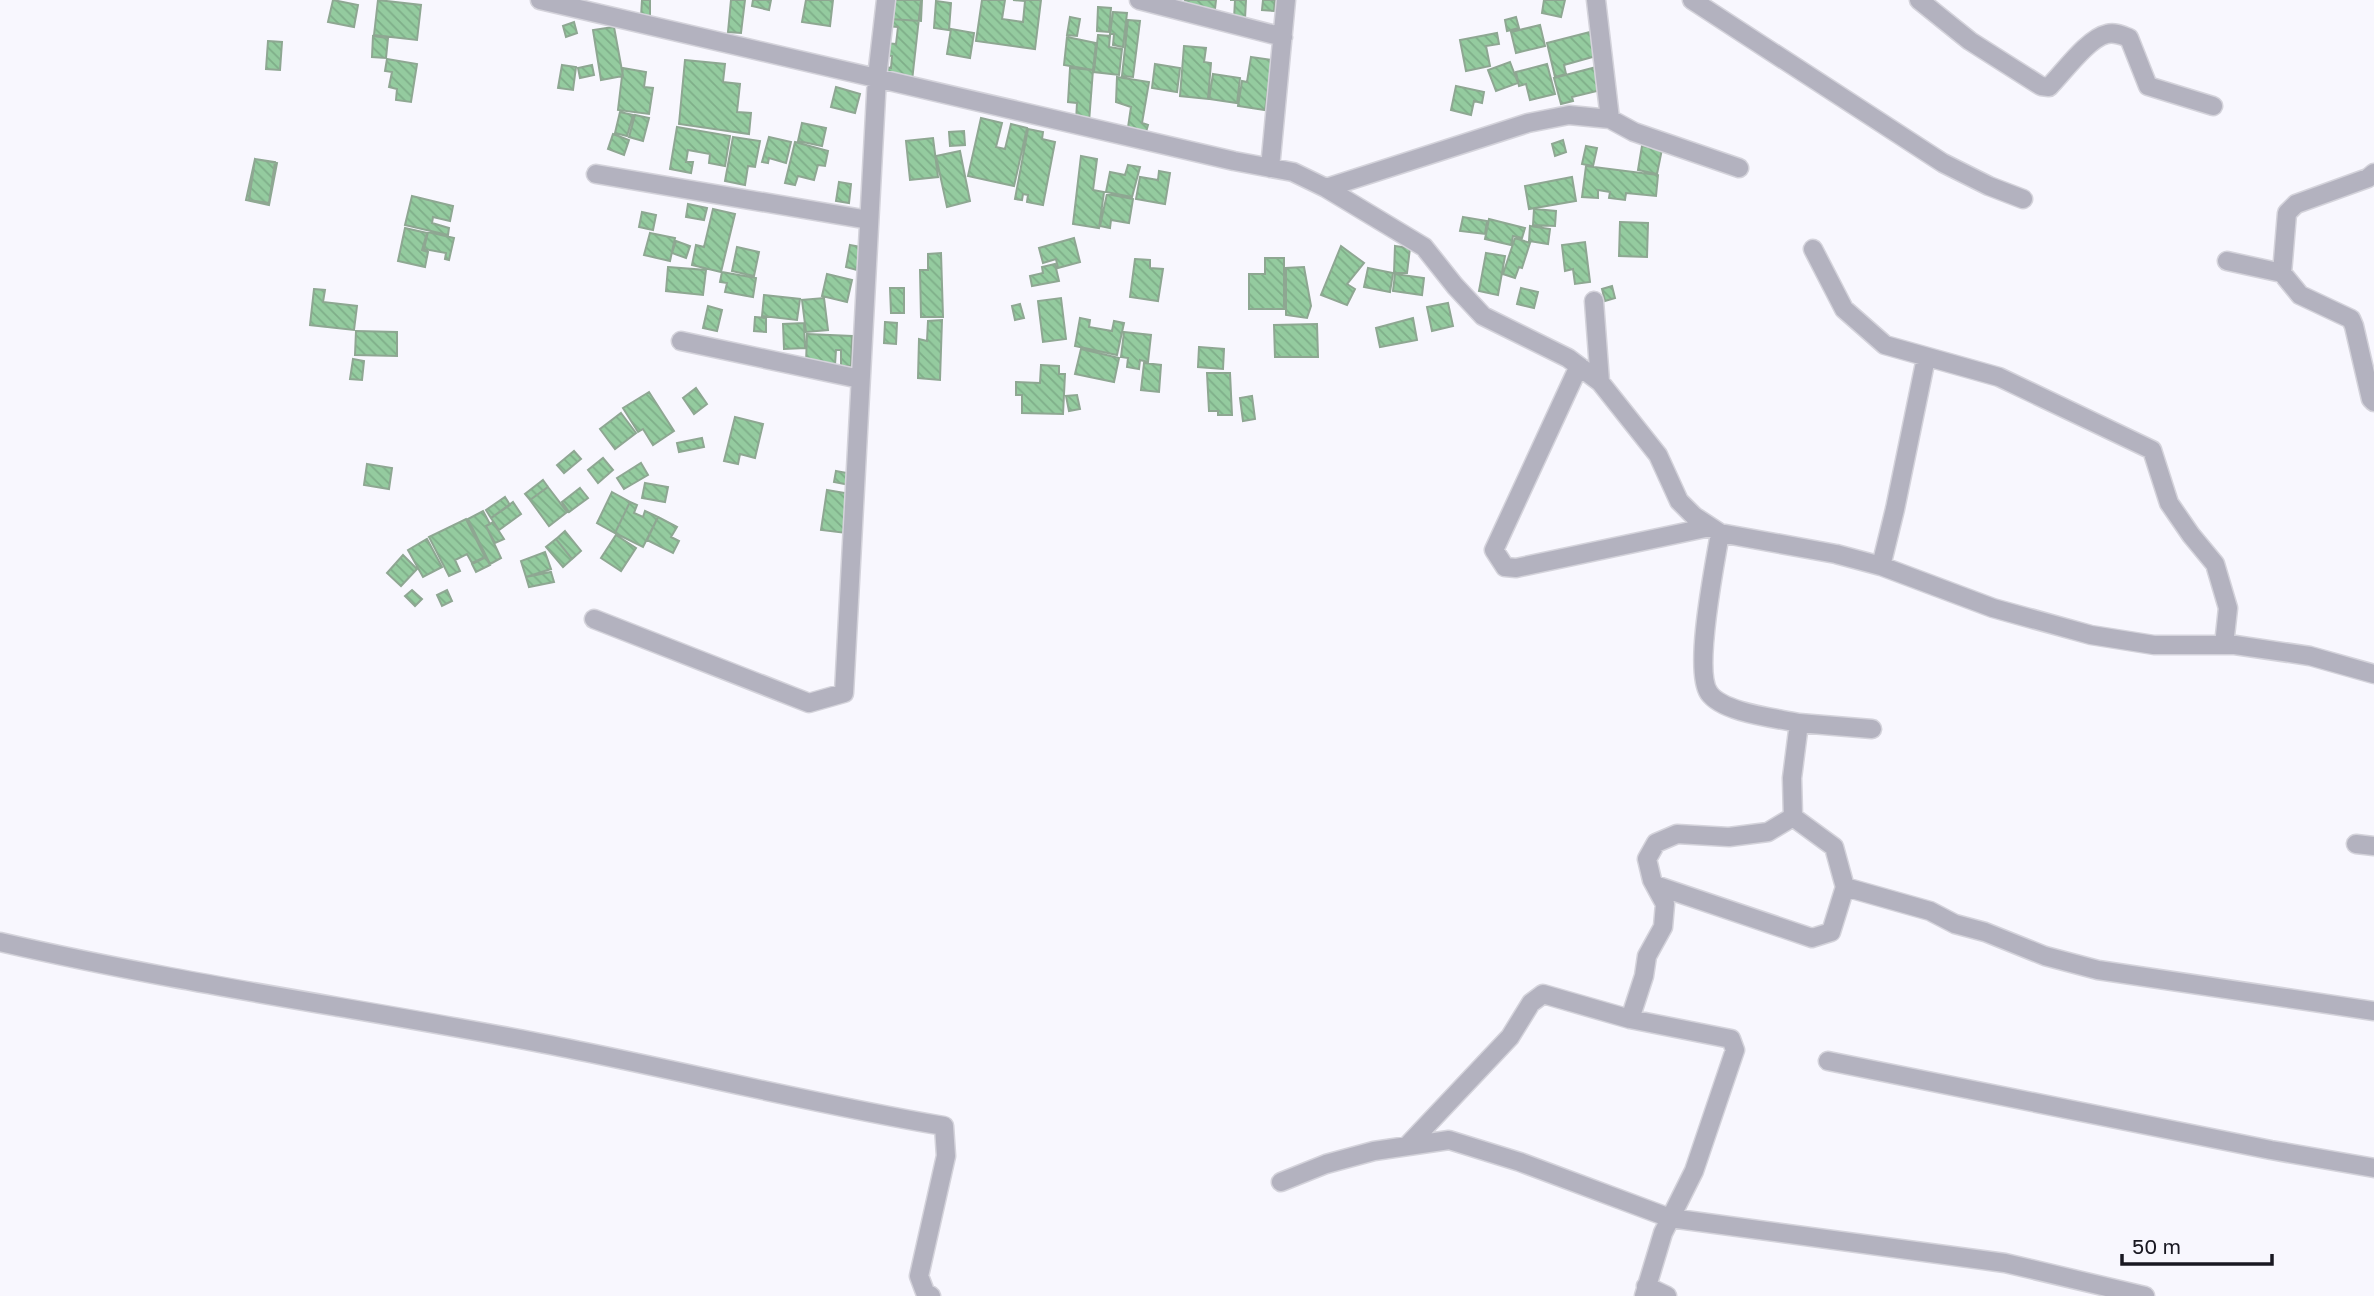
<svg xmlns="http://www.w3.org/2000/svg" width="2374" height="1296" viewBox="0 0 2374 1296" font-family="'Golos Text',sans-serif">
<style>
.building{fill:url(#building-back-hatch);stroke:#8ea792;stroke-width:2}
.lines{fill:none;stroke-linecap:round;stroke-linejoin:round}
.street-casing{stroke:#d4d3db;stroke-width:21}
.street{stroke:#b3b2bf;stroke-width:18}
</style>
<defs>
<pattern id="building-back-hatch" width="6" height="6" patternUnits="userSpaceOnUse" patternTransform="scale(1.75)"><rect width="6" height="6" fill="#94cb9f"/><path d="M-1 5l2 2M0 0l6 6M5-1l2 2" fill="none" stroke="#7fae89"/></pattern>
</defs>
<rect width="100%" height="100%" fill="#f8f7fe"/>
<path class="building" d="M333,0L358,5L354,27L328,22Z
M378,0L421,5L417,40L374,35Z
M642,0H650V17H641Z
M731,0H745L741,33L728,32Z
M753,0H771L769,10L752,6Z
M806,0H833L830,26L802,22Z
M890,0H921L912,81L879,77L881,66L891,68L892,56L885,55L886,43L896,44L898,27L887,26Z
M891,0H922L921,21L890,19Z
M982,0H1005L1002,19L1023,22L1025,1L1013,0H1041L1035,49L976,41Z
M1185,0H1216L1215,9L1184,6Z
M1230,0H1246L1245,19H1234L1235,0Z
M1263,0H1275L1274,11L1262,10Z
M1544,0H1565L1561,17L1542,13Z
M936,1L951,3L949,30L934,28Z
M1098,7L1111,8L1109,32L1097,31Z
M1113,12L1127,13L1123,47L1113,45L1114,34H1110Z
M1070,17L1080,19L1077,36L1067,35Z
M1516,17L1519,28L1507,31L1505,20Z
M1128,20L1140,21L1133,77L1122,76Z
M574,22L577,33L566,37L563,26Z
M1540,25L1545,46L1516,53L1511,32Z
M614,27L623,76L601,80L593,30Z
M951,29L974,33L970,58L947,54Z
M1590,32L1596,56L1564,65L1566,74L1555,77L1547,43Z
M1497,33L1499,44L1486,46L1490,66L1466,71L1460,40Z
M1098,35L1110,36L1109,47L1122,49L1119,75L1094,72Z
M373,36L388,38L386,58L372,57Z
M1067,37L1096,43L1093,70L1064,65Z
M268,41L282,42L280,70L266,69Z
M1184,46L1206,48L1204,62L1211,63L1208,99L1180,96Z
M1251,57L1272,60L1265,110L1238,106L1242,81L1247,82Z
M387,59L417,64L411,102L396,100L397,89L389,87L392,72L385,71Z
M685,60L725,64L723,82L740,84L737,112L751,113L749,134L679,124Z
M1510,62L1518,83L1496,91L1488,70Z
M1155,64L1180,68L1177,92L1152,88Z
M1547,64L1555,94L1530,100L1526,84L1519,86L1516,72Z
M562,65L576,67L573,90L558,88Z
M592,65L594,75L580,78L578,68Z
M1600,66L1605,89L1572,97L1573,101L1561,104L1554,78Z
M623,68L646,72L644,87L653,88L649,114L618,110Z
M1070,68L1093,70L1089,122L1076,121L1077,103L1068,102Z
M1213,74L1240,78L1237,103L1209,99Z
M1117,77L1149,82L1142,123L1148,125L1145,136L1127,134L1131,107L1116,102Z
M1456,86L1484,92L1482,103L1474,101L1471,115L1451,110Z
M836,87L860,94L855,113L831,107Z
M620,112L633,115L627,136L615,133Z
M635,115L649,118L643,141L629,137Z
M981,118L1002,123L996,147L1005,149L1011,124L1027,128L1014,186L968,176Z
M802,123L826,128L822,146L798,141Z
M677,127L730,136L725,166L709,163L710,154L688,150L686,162H693L691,173L670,169Z
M1028,129L1043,132L1042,139L1055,142L1043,205L1027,202L1028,195L1023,194L1022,200L1015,199Z
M964,131L965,145L950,146L949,132Z
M613,134L629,140L624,155L608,149Z
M733,137L760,141L755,167L748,166L745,185L725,181Z
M769,137L791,142L786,163L769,158L768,163L762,162Z
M933,138L938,177L910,180L906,141Z
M1563,140L1566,152L1555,156L1552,144Z
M795,142L828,151L825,166L818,165L814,180L798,176L795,185L785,183Z
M1586,146L1597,148L1593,166L1582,164Z
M1642,146L1662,149L1657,174L1638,170Z
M960,151L970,201L947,207L936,156Z
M1081,156L1097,159L1093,190L1104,192L1099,228L1073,224Z
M255,159L277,163L269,205L246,200Z
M255,159L275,162L269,203L249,200Z
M1128,165L1140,167L1132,197L1106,192L1110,172L1125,175Z
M1586,166L1658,175L1656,196L1626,193L1625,200L1609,198L1610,192L1598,190V198L1582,197Z
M1159,171L1170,173L1165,204L1136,199L1140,177L1158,180Z
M1572,177L1576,201L1529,209L1525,186Z
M839,182L851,184L849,203L836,201Z
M1107,194L1133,199L1129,223L1111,220L1110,228L1100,226Z
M412,196L453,206L450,221L433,217L432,223L449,228L448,235L405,225Z
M688,204L707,208L704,220L686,217Z
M713,209L735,214L721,272L692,265L696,245L704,247Z
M1534,209L1556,211L1555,226L1533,225Z
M642,212L656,215L653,230L639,227Z
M1463,217L1487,221L1485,234L1460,231Z
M1489,219L1525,228L1522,238L1513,236L1511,245L1485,239Z
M1620,222L1648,223L1647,257L1619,256Z
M1530,226L1550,229L1548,244L1529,241Z
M405,228L427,233L422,250L428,252L425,267L398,261Z
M428,232L454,238L449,260L445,259L446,253L424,249Z
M650,233L675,238L670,261L644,255Z
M1074,238L1080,262L1058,268L1056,259L1043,263L1039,248Z
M1515,238L1530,243L1522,268L1519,267L1515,278L1503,274Z
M676,241L690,246L686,258L672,253Z
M1585,242L1590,282L1575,284L1573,269L1565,271L1562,245Z
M850,245L861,247L857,270L846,267Z
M1341,246L1364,263L1347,284L1355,289L1347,305L1321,295Z
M1395,246L1410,248L1407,273H1394Z
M737,247L759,252L754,276L732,271Z
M941,253L943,317H921L920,270H928V254Z
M1486,253L1505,256L1498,295L1479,291Z
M1265,258H1284V309H1249V274H1265Z
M1135,259L1150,260V268L1163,269L1158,301L1130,297Z
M1055,264L1059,281L1032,286L1030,276L1043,273L1042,267Z
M668,267L706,270L703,295L666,291Z
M1304,267L1311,306L1307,318L1286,315V268Z
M1368,268L1393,273L1390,292L1364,287Z
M722,272L756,278L753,297L725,292L727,283L720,282Z
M827,274L852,280L847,302L822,296Z
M1395,274L1424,278L1422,295L1393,291Z
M1612,286L1615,298L1605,301L1602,289Z
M890,288H904V313H891Z
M1521,288L1538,292L1534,308L1517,304Z
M314,289L325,290L323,302L357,306L354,330L310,325Z
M764,295L800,299L797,320L762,316Z
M824,298L828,330L806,332L802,300Z
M1061,298L1066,339L1043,342L1038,301Z
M1448,303L1453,326L1432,331L1427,307Z
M1020,304L1024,318L1015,320L1012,306Z
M708,306L722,310L717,331L703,328Z
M755,317L766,318V332L754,331Z
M1080,318L1090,320L1089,327L1112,331L1114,321L1124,323L1117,355L1075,346Z
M1413,318L1417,340L1380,347L1376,328Z
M942,320L940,380L918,378L919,339L927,341L928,321Z
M885,322L897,323L896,344L884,343Z
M804,323L805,348L784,349L783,324Z
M1317,324L1318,357H1275L1274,325Z
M356,331L397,332V356L355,355Z
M1124,332L1151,335L1148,362L1140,360L1139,369L1127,367L1128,358L1121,357Z
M807,334L852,336L851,366H841V350H836L835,365L806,364Z
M1199,347L1224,349L1223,369L1198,367Z
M1081,349L1119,358L1114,382L1075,374Z
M353,359L364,361L362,380L350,379Z
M1144,363L1161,365L1159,392L1141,390Z
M1041,365L1059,366V374H1065L1063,414L1022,413V395H1016V382L1040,383Z
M1207,373H1230L1232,415H1218V411H1209Z
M696,388L707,404L694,414L683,398Z
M649,392L674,431L653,445L643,429L638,432L623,408Z
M1077,395L1080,409L1069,411L1066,396Z
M1252,396L1255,419L1243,421L1240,398Z
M621,413L636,433L615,449L600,429Z
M735,417L763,424L755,458L740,454L738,464L724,461Z
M702,438L704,447L679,452L677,443Z
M574,451L581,459L564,473L557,465Z
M603,458L613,470L598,483L588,470Z
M641,463L648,475L624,489L617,478Z
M367,464L392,468L389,489L364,485Z
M836,471L852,474L850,485L834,482Z
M543,480L548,487L530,500L525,494Z
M645,483L668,487L665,502L642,498Z
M548,487L567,512L549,526L530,500Z
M580,488L588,498L569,512L562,502Z
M827,490L851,494L846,533L821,530Z
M612,492L630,502L615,533L597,523Z
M505,497L510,505L491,518L486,510Z
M513,502L521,514L499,530L491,518Z
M630,502L637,505L634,513L643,517L645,511L658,517L643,547L615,533Z
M483,511L490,524L486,526L501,558L490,564L468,519Z
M658,517L677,527L671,537L679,541L673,553L647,540Z
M466,519L485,557L472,563L467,554L455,560L460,571L449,576L429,537Z
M493,522L504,539L495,543L486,526Z
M565,531L581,551L572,559L556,539Z
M616,535L636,548L621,571L601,558Z
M427,539L442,567L423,577L408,550Z
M556,539L572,559L563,567L546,547Z
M545,552L551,569L526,577L521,561Z
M403,555L417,569L401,586L387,573Z
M486,557L490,565L476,572L472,564Z
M551,572L554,582L529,587L526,577Z
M412,590L422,599L415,606L405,596Z
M447,590L452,601L442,606L437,595Z"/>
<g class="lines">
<defs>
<path id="street" d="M540,0L1234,161L1293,172L1326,188L1424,247L1455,286L1483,316L1568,358L1600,382L1658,455L1679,501L1694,516L1720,533L1836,554L1881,566L1993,608L2091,635L2154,645H2235L2310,656L2374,674
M1139,0L1283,37
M1596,0L1610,119
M1692,0L1943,163L1989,186L2023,199
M1919,0L1970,41L2041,86L2049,87C2063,73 2088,38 2107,34C2115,32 2121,35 2129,38L2148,86L2213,106
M1270,168L1286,0
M596,174L869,220
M1326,188L1528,123L1569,115L1610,119L1634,132L1739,168
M1813,249L1844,309L1885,345L1999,377L2152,450L2169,503L2191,535L2215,564L2228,608L2224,645
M2227,261L2282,273L2300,295L2351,319L2354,326L2371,399L2374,402
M2282,273L2287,213L2296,204L2368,178L2374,173
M1594,301L1600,382
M681,341L860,379
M1579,366L1494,550L1505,567L1516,568L1710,527
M1720,533C1715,564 1693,670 1709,693C1723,713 1776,718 1799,723L1792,778L1793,817L1834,847L1845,887L1930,911L1955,924L1985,932L2045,956L2098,970L2374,1011
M1881,566L1895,509L1926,358
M594,619L809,703L844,693L877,77L886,0
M1799,723L1872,729
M2356,844L2374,846
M1655,885L1812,938L1831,932L1845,887
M0,942C177,983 357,1008 535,1042C672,1068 807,1103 944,1126L946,1156L919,1276L925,1292L931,1296
M1630,1019L1644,976L1647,956L1663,927L1665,904L1652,880L1647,859L1656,843L1677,834L1729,837L1768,832L1793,817
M1828,1061L2271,1150L2374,1168
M1407,1146L1510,1037L1531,1003L1543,994L1630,1019L1731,1039L1735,1050L1694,1171L1663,1233L1644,1296
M1281,1182L1326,1164L1374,1151L1449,1140L1520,1162L1670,1218L2005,1263L2145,1296
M1646,1286L1667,1296"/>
</defs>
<use href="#street" class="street-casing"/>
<use href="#street" class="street"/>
</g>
<path d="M2122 1254v10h150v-10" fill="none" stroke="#191822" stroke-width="3.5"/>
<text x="2132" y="1254" font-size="21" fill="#191822" stroke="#f8f7fe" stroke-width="5" paint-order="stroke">50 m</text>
</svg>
